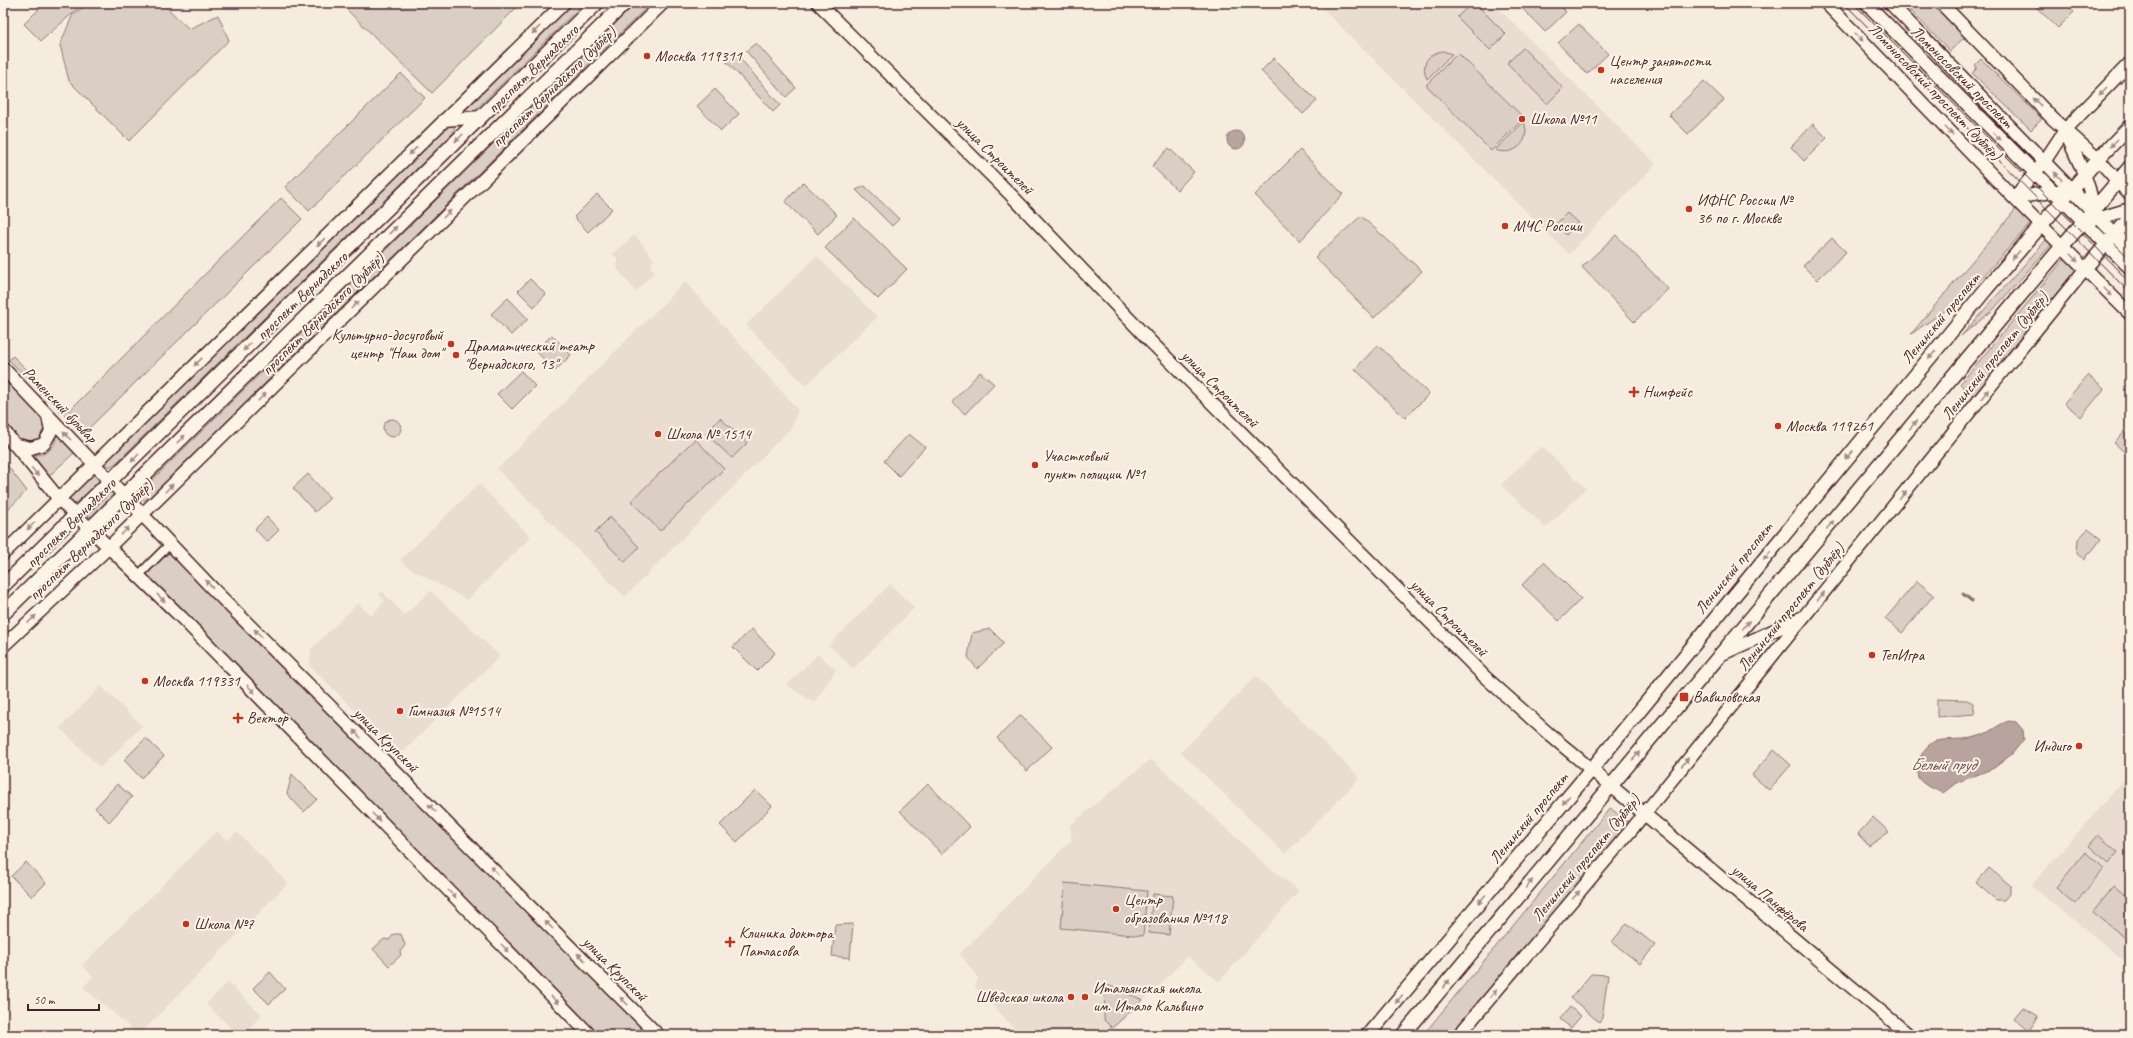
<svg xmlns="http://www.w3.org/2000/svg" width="2133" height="1038" viewBox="0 0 2133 1038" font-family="Caveat,sans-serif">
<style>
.built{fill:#e8ddd0}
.green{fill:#dbcec4;stroke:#927678}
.water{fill:#b8a39e;stroke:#8c6e70}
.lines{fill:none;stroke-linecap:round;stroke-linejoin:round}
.stream{stroke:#8c6e70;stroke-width:3}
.street-casing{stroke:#4a1f2b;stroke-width:11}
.secondary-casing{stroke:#4a1f2b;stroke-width:15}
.primary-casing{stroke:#4a1f2b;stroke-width:16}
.street{stroke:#fcf5e5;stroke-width:8}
.secondary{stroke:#fcf5e5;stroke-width:12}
.primary{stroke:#fcf5e5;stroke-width:13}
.tram{stroke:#4a1f2b;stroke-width:1}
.oneway{fill:#a38a88}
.poi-dot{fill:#c8321e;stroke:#fcf5e5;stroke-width:1.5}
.labels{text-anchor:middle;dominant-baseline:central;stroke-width:4;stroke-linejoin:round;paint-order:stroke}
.poi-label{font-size:16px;fill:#4a1f2b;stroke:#fcf5e5;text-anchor:start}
.street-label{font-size:16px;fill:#4a1f2b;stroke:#fcf5e5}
.water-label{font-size:17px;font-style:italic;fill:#704d53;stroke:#fcf5e5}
</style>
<rect width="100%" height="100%" fill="#f5ecde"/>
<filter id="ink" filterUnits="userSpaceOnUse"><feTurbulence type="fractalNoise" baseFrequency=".025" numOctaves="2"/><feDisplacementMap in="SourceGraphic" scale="8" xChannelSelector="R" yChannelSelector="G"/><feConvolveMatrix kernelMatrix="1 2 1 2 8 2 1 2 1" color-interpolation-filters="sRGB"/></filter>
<g filter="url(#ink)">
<path class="built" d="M1317,3H1493L1656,164L1569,254Z
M635,235L654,260L650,267L655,271L636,292L617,269L618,260L613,253Z
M817,256L877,317L806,386L746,325Z
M685,282L798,410L792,427L625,597L497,469Z
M1541,446L1586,488L1546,528L1501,485Z
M479,484L531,537L467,600L406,566L400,560Z
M890,584L914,608L853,669L829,645Z
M382,591L404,615L431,591L500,656L400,755L310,666L311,649L358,603L371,616L385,601L379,595Z
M818,654L836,670L814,703L787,685Z
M1256,676L1360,778L1285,854L1181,752Z
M101,686L142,726L100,768L60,728Z
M1151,759L1266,865L1299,891L1219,982L1188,956L1153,992L1106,1035H1021L975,987L978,978L960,954L1072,839L1070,825Z
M2130,773V965L2031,886Z
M217,831L227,841L237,832L288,883L139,1035L83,987L93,977L82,965Z
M228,982L262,1015L242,1035H238L206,1004Z"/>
<path class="green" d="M45,3H84L41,41L24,24Z
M90,3H162L189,29L218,15L229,40L129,141L69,81L60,45L73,14Z
M340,3H431L434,6L437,3H521L432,93Z
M572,3H584L472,113H466V107Z
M636,3H651L148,499L141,501L139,496L140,492Z
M1472,3H1475L1506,34L1490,50L1457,17Z
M1521,3H1557L1566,12L1545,32L1519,5Z
M1903,3H1933L1966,36L1950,51Z
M2038,3H2064L2074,12L2058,28L2035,6Z
M1579,24L1608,54L1587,74L1558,43Z
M756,43L796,88L786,97L746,51Z
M1523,48L1563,88L1547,104L1507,63Z
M733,50L780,105L773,112L724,59Z
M1443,51L1452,54L1427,79C1420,64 1428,53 1443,51Z
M1458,53L1524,118L1491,151L1426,85Z
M1274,58L1317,101L1303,114L1261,71Z
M1981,59L2042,119L2031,130L1972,73L1977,68L1975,65Z
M401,73L425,98L309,211L285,187Z
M1704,81L1724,100L1688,134L1669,115Z
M715,89L739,114L721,131L697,106Z
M1524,122C1532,142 1514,157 1495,150Z
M1813,124L1827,138L1804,161L1791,147Z
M452,125L455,128L453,133L115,464L109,467L107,466V461L109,458L447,126Z
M1169,148L1194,172L1177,190L1152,166Z
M1300,150L1343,194L1300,241L1255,195Z
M803,182L837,215L818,234L785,202Z
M865,186L899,219L892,226L856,190Z
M597,194L612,209L588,232L574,217Z
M281,198L302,219L83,434L9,360L13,356L69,411Z
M2016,209L2020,210L2030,224L1965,297L1911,334Z
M1567,213L1578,223L1566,235L1556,224Z
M1361,216L1422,271L1374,318L1315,257Z
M854,218L907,269L878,299L825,248Z
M1616,235L1668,289L1634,322L1582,267Z
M1832,238L1846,252L1817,280L1803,266Z
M2047,239L2051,245L1993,310L1961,336Z
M2071,257L2082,268L1974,397L1960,384L2065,258Z
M530,279L546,294L534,307L518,291Z
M508,298L528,319L511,335L491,314Z
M552,335L571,355L555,371L536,351Z
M1378,345L1429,394L1405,418L1355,369Z
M521,371L535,386L512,409L497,394Z
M980,372L994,384L965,414L952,402Z
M2088,375L2104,389L2081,417L2064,403Z
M3,377L44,420C48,430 44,436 37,443H23L3,419Z
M720,418L747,443L732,458L706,434Z
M383 428a9 9 0 1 1 18 0a9 9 0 1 1-18 0Z
M2129,426H2130V457L2114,443Z
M56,434L75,452L49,476L33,455C47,456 57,447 56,434Z
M909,434L925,447L899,476L884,461Z
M695,439L724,469L660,531L631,501Z
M3,460L27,491L3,514Z
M95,473L99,475L98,482L76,504L71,502L69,498L91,475Z
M308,474L330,498L315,512L293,488Z
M111,491L115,493V495L92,517L88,516V514Z
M267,517L279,530L267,542L255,529Z
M610,517L639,547L625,562L595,532Z
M2088,529L2101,539L2092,551L2087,554L2085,560L2077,554L2078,539Z
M170,549L651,1035H594L144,576Z
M1544,562L1581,599L1559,621L1522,585Z
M1917,581L1934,595L1902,633L1885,619Z
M752,629L775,653L757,671L733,647Z
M990,629L1004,643L977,669L968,657L972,633Z
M1937,699L1967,700L1973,703L1975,714L1937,717Z
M1021,715L1052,747L1027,771L997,738Z
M146,738L164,756L141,778L124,760Z
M1774,750L1791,765L1769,790L1752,775Z
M292,774L317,799L304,812L287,794Z
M117,784L132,797L109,822L95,808Z
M928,784L970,827L942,854L900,811Z
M755,790L772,806L737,842L720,825Z
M1610,808L1631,824L1453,1035H1423Z
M1873,817L1889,832L1869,846L1858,834Z
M2098,835L2118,852L2109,863L2089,846Z
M2085,852L2104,868L2075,904L2056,888Z
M26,862L46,883L32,897L11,876Z
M1989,868L2010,885V893L2004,900H1996L1976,883Z
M1065,883L1147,891L1143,936L1061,928Z
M2114,886L2130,899V942L2093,912Z
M1153,894L1173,896L1169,935L1149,933Z
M1627,923L1655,945L1640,964L1612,942Z
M853,924L850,958L832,956L835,925Z
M394,934H401L405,945L400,952L401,955L389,966L373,949L384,939L389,940Z
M270,972L285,989L269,1004L253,988Z
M1591,974L1608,975L1602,1018L1599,1022L1571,998Z
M1105,984L1143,1000L1112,1028L1104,1020Z
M1570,1007L1581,1016L1571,1028L1560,1019Z
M2023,1007L2038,1016L2029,1031L2014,1018Z"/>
<path class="water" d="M1227 140a9 9 0 1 1 18 0a9 9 0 1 1-18 0Z
M2009,721L2016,722L2023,730L2024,739L2012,754L1994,768L1956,783L1943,793C1936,789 1924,786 1919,779C1912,768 1924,744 1936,741C1950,738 1965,741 1979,736C1990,733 1998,724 2009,721Z"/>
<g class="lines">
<path class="stream" d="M1963,594L1972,601"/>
<defs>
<path id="street" d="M138,576L170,544"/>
<path id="secondary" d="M818,3L1011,195L1150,341L1485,677L1550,735L1909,1035
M1826,3L2014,198L2130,314
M1866,3L2130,268
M1890,3L2130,250
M1941,3L2053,119L2098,159L2130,195
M444,120L481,117
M2066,133C2076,158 2092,184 2093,212
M2014,198L2044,162L2065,130L2130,63
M2014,198L2058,191
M2093,220L2130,209
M3,368L212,588L658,1035
M3,430L59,499L181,617L590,1035
M13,444L31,448L44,444L51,431L48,416
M3,554L564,3
M3,646L108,548L663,3
M1720,655L1801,618
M1459,1035L1632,829L2095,257L2130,217"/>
<path id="primary" d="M3,586L597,3
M3,614L625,3
M1368,1035L1591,770L1987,288L2098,159L2130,126
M1403,1035L2018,298L2130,167"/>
</defs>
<use href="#street" class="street-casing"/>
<use href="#secondary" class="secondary-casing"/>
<use href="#primary" class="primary-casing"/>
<use href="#street" class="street"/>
<use href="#secondary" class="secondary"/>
<use href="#primary" class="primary"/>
<path class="tram" d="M1844,3L2130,293
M1853,3L2078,228L2130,283"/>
</g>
<defs><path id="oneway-solid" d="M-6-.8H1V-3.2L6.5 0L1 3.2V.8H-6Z"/></defs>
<g class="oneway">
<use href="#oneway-solid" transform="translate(536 30) rotate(136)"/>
<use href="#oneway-solid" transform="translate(1859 37) rotate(46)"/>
<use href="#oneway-solid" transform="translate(2103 91) rotate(134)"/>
<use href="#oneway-solid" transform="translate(2037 102) rotate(-134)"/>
<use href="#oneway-solid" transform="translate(1949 131) rotate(46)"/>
<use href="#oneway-solid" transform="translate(1997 136) rotate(46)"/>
<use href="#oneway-solid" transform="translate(459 138) rotate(135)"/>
<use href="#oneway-solid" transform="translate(2114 143) rotate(134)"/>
<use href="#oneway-solid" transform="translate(413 151) rotate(136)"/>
<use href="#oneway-solid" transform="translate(2058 176) rotate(-134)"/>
<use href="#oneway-solid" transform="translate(447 214) rotate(-45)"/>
<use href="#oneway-solid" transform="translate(393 230) rotate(-44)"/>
<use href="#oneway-solid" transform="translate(321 242) rotate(136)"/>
<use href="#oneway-solid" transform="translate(2016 255) rotate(131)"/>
<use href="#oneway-solid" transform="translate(2074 258) rotate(45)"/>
<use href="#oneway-solid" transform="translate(2108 292) rotate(45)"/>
<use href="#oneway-solid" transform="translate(355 305) rotate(-45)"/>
<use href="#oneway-solid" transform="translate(247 347) rotate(135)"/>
<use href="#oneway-solid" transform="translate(1932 355) rotate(130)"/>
<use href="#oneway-solid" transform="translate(198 362) rotate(136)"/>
<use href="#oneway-solid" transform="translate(1985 394) rotate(-51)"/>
<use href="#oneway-solid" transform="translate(262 397) rotate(-45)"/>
<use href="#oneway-solid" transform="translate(1913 425) rotate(-50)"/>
<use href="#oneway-solid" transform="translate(67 436) rotate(-134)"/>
<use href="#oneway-solid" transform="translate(181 439) rotate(-44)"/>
<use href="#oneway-solid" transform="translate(1849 455) rotate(130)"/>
<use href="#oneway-solid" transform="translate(135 458) rotate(135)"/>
<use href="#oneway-solid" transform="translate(35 472) rotate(52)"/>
<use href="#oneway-solid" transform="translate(169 488) rotate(-45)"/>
<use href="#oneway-solid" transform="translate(1903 495) rotate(-51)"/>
<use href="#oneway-solid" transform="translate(1830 525) rotate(-50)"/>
<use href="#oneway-solid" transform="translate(31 526) rotate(135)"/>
<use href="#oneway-solid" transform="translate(125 531) rotate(-45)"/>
<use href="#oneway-solid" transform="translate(1767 556) rotate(129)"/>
<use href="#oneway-solid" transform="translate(209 584) rotate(-134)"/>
<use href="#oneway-solid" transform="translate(1821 596) rotate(-51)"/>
<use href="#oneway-solid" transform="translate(161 598) rotate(44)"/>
<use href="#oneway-solid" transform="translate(32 619) rotate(-43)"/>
<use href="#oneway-solid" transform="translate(1746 625) rotate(-50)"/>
<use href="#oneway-solid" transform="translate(258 633) rotate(-135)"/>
<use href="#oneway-solid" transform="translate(251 689) rotate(46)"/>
<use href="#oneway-solid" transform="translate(357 734) rotate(-134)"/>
<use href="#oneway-solid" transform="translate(1636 756) rotate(-50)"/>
<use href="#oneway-solid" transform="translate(1685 762) rotate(-51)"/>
<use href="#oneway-solid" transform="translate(1566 800) rotate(130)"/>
<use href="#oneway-solid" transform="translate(432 808) rotate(-135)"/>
<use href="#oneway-solid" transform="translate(376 817) rotate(46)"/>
<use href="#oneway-solid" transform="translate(494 870) rotate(-135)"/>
<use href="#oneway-solid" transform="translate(1529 884) rotate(-50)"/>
<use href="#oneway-solid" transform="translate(452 894) rotate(45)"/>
<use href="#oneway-solid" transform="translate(1576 895) rotate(-50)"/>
<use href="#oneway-solid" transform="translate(1482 899) rotate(130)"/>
<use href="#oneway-solid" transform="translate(549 925) rotate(-135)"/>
<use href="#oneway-solid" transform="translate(505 948) rotate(46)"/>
<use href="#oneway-solid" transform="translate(581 957) rotate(-135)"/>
<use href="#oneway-solid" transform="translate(1446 984) rotate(-50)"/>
<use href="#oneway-solid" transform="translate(1493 994) rotate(-50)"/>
<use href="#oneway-solid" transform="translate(1399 999) rotate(130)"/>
<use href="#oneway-solid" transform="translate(555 1000) rotate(45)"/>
<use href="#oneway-solid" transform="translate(624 1001) rotate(-135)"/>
</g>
</g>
<g class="poi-dot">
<circle cx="647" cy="56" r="4"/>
<circle cx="1601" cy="70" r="4"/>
<circle cx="1522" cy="119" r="4"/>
<circle cx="1689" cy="209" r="4"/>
<circle cx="1505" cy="226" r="4"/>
<circle cx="451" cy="344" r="4"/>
<circle cx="456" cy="355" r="4"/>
<path d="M1632 386h4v4h4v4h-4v4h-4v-4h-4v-4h4z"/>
<circle cx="1778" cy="426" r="4"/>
<circle cx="658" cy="434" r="4"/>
<circle cx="1035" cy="465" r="4"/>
<circle cx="1872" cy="655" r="4"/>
<circle cx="145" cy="681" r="4"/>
<rect x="1679" y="692" width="10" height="10" rx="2"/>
<circle cx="400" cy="711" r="4"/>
<path d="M236 712h4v4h4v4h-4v4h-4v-4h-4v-4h4z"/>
<circle cx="2079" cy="746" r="4"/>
<circle cx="1116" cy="909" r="4"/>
<circle cx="186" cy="924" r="4"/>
<path d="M728 936h4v4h4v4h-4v4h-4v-4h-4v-4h4z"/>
<circle cx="1071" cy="997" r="4"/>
<circle cx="1085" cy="997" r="4"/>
</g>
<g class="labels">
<g class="poi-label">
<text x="655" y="56">Москва 119311</text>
<text x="1609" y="61">Центр занятости<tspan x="1609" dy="18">населения</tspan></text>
<text x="1530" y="119">Школа №11</text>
<text x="1697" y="200">ИФНС России №<tspan x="1697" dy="18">36 по г. Москве</tspan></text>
<text x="1513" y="226">МЧС России</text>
<text x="443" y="335" text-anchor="end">Культурно-досуговый<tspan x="443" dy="18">центр "Наш дом"</tspan></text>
<text x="464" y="346">Драматический театр<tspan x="464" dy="18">"Вернадского, 13"</tspan></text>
<text x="1643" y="392">Нимфейс</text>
<text x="1786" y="426">Москва 119261</text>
<text x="666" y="434">Школа № 1514</text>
<text x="1043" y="456">Участковый<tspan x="1043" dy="18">пункт полиции №1</tspan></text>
<text x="1880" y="655">ТепИгра</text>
<text x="153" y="681">Москва 119331</text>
<text x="1693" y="697">Вавиловская</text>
<text x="408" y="711">Гимназия №1514</text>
<text x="247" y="718">Вектор</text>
<text x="2071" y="746" text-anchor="end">Индиго</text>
<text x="1124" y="900">Центр<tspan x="1124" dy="18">образования №118</tspan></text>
<text x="194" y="924">Школа №7</text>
<text x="739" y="933">Клиника доктора<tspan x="739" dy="18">Патласова</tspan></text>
<text x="1093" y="988">Итальянская школа<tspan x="1093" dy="18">им. Итало Кальвино</tspan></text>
<text x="1063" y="997" text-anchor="end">Шведская школа</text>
</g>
<g class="street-label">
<text transform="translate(533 69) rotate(-44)">проспект Вернадского</text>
<text transform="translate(1962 77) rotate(45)">Ломоносовский проспект</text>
<text transform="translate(554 87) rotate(-44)">проспект Вернадского (дублёр)</text>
<text transform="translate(1935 92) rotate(46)">Ломоносовский проспект (дублёр)</text>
<text transform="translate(995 156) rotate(45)">улица Строителей</text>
<text transform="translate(302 296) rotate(-44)">проспект Вернадского</text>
<text transform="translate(323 314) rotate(-45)">проспект Вернадского (дублёр)</text>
<text transform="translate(1941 318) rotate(-50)">Ленинский проспект</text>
<text transform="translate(1995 356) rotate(-51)">Ленинский проспект (дублёр)</text>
<text transform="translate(1220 389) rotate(45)">улица Строителей</text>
<text transform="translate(60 405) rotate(46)">Раменский бульвар</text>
<text transform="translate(71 523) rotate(-45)">проспект Вернадского</text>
<text transform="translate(91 540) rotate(-44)">проспект Вернадского (дублёр)</text>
<text transform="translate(1734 568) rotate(-51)">Ленинский проспект</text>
<text transform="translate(1791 607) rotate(-51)">Ленинский проспект (дублёр)</text>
<text transform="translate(1449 618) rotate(45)">улица Строителей</text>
<text transform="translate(386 740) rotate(45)">улица Крупской</text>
<text transform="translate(1529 818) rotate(-50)">Ленинский проспект</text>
<text transform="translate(1586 858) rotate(-50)">Ленинский проспект (дублёр)</text>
<text transform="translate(1770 898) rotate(40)">улица Панфёрова</text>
<text transform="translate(615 969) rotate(45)">улица Крупской</text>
</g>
<g class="water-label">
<text x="1943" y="764">Белый пруд</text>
</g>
</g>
<rect width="2133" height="1038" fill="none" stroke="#fcf5e5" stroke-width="16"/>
<rect x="8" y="8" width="2117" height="1022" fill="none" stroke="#4a1f2b" stroke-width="1.5" filter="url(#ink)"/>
<path d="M28 1004v6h71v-6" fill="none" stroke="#4a1f2b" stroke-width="2"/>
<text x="34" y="1004" font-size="12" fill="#4a1f2b" stroke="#fcf5e5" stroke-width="3" paint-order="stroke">50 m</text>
</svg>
